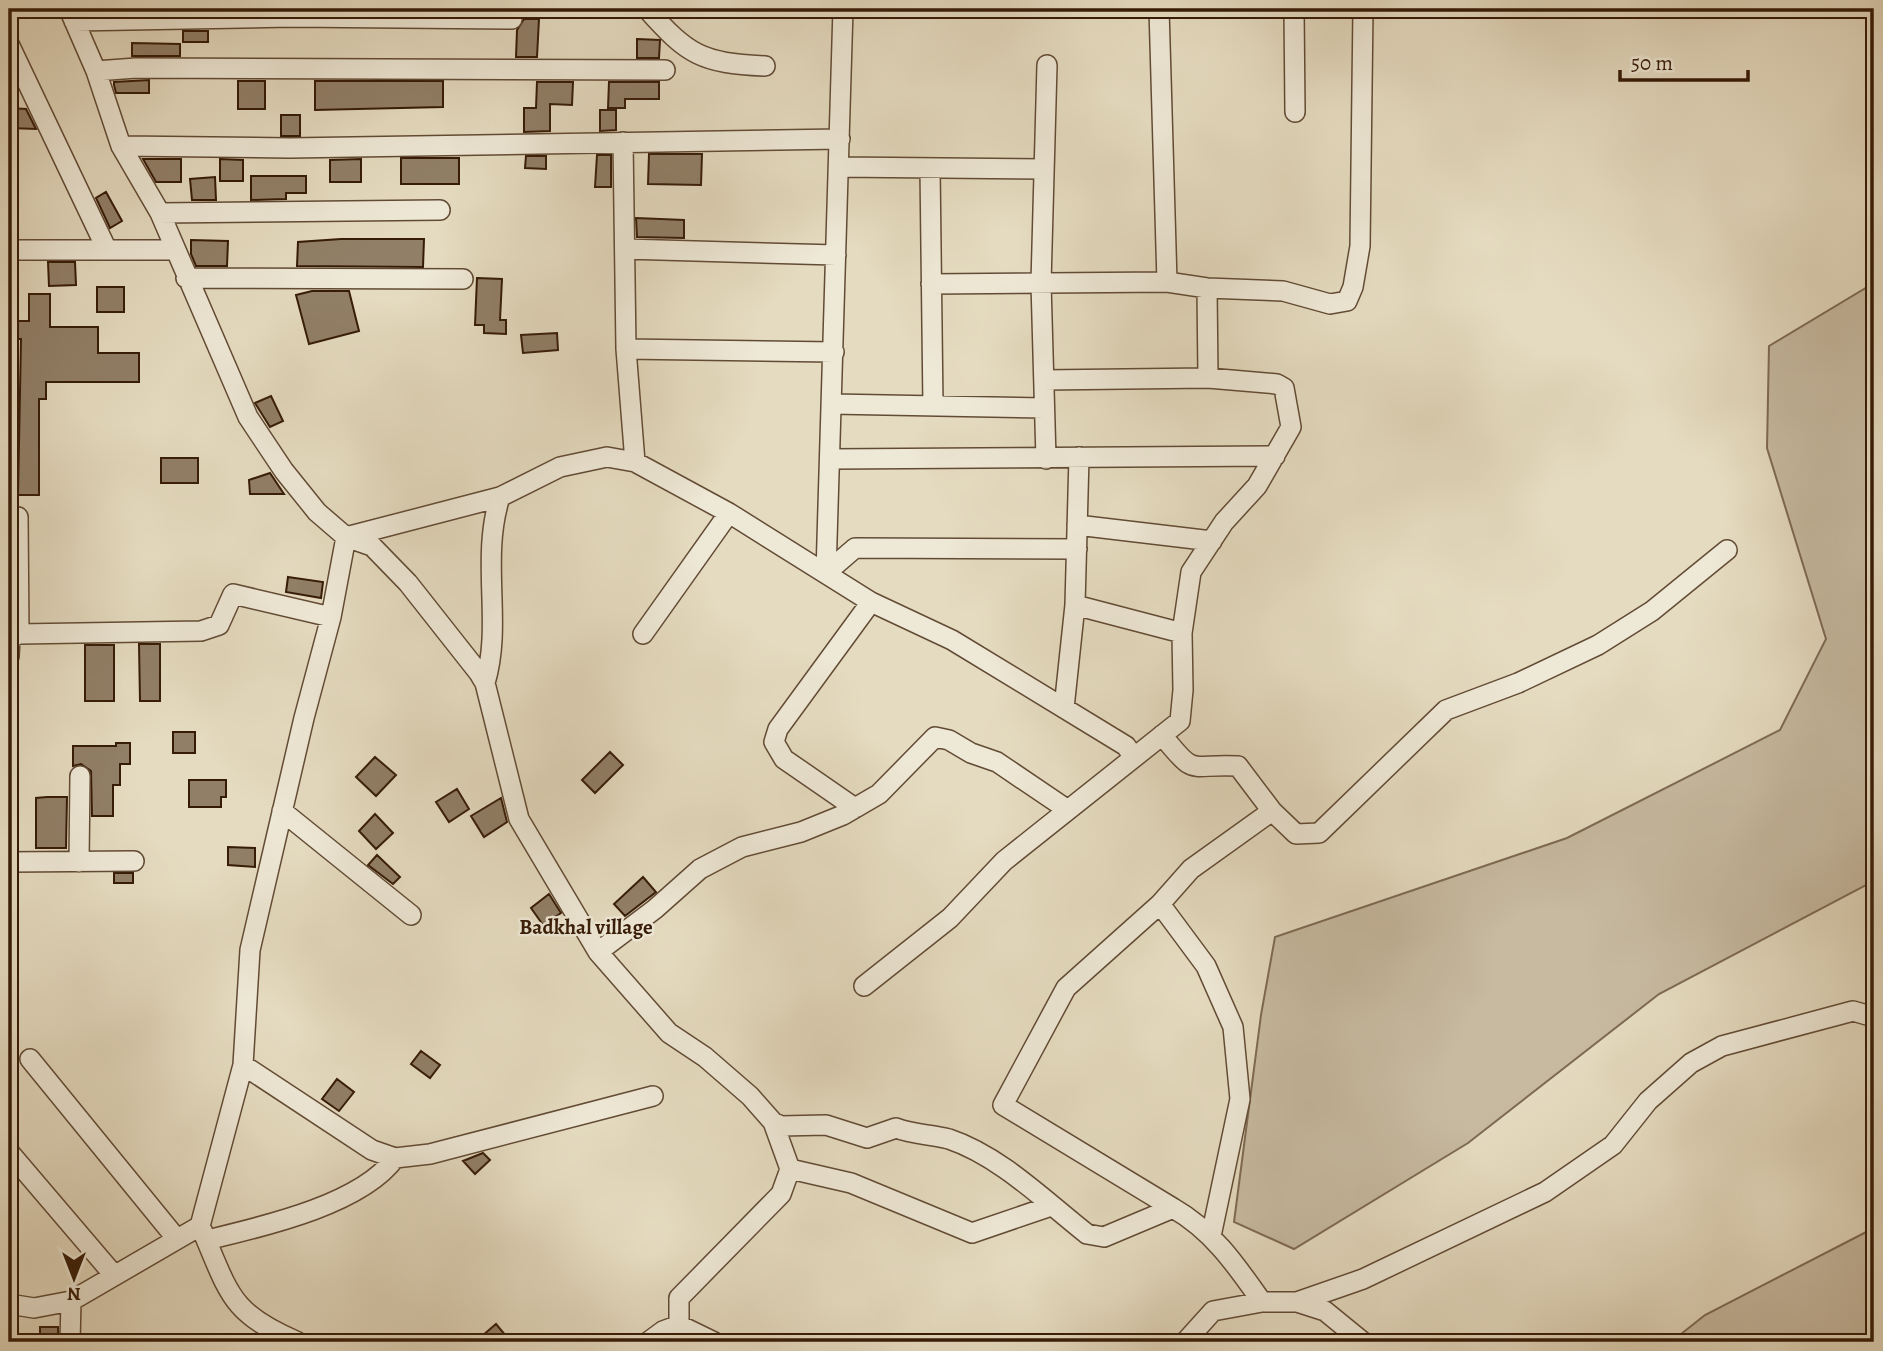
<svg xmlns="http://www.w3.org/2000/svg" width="1883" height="1351" viewBox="0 0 1883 1351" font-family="Alegreya,serif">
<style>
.green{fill:#c7baa1;stroke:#7e6a54;stroke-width:2}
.building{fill:#917f67;stroke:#361b07;stroke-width:2}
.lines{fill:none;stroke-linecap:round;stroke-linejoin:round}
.minor-casing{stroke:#624b35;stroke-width:22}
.minor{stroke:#eee8d6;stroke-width:19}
.labels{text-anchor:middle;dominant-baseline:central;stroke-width:5;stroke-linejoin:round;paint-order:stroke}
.neighbourhood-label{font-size:21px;font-weight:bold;fill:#361b07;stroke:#eee8d6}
</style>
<rect width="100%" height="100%" fill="#e5dbc0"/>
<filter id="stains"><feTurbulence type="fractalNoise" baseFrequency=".00286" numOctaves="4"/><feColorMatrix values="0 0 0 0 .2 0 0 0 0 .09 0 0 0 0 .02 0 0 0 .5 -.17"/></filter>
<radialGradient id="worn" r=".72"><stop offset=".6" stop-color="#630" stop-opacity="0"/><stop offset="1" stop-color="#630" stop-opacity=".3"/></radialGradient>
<path class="green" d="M1874,283V881L1659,994L1468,1143L1294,1249L1234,1222L1261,1015L1275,937L1567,838L1780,730L1826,639L1767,448L1769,346Z
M1874,1228V1342H1671L1705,1315Z"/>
<path class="building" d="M524,19H539L537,57H516L517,30Z
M183,31H208V42H183Z
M637,39L660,40L659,58H637Z
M132,43L180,44V56H132Z
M149,80V93H116L114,85V82Z
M238,81H265V109H238Z
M315,81H443V107L315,110Z
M537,82H573L572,105L550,104V131L524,132V108H536Z
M609,82H659V99H625V108H608Z
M9,108L26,109L36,129L9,128Z
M600,110H616V130L600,131Z
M281,115H300V136H281Z
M649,154H702L701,185L648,184Z
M597,155H611V187H595Z
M526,156H546V169L525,168Z
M401,158H459V184H401Z
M143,159H181V182H156Z
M220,159L243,160V181H220Z
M361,159V182H330V160Z
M251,176H306V193H286V199L251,200Z
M215,177L216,200H192L190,179Z
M106,192L122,221L110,228L96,198Z
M636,218L684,220V238L637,237Z
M341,239H424L423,267L297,266L298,242Z
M191,240L228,241L227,266H196L191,254Z
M48,262H75L76,285L49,286Z
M477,278L502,279L500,320H506V334L484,333V325H475Z
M97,287H124V312H97Z
M312,291H349L359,331L309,344L296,295Z
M29,294H50V327H98V353H139V382H46V399H39V495H18L21,339H14V321H29Z
M557,333L558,350L523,353L521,335Z
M271,396L283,421L270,427L255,403Z
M161,458H198V483H161Z
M270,473L284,494H250L249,480Z
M288,577L323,582L321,598L286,592Z
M139,644H160V701H140Z
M85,645H114V701H85Z
M173,732H195V753H173Z
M116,743H130V764H120V785H113V816H92L91,771L81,764L73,766V746H116Z
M610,752L623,765L595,793L582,780Z
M375,757L396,775L376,796L356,777Z
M189,780H226V797H221V807H189Z
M457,789L469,809L449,822L436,802Z
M47,797H67L66,848H36V798Z
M501,798L507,822L484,837L471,816Z
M375,814L393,833L376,849L359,831Z
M228,847L255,848V867L228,865Z
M377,855L400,877L393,884L368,865Z
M114,873H133V883H114Z
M643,877L656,892L625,916L614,904Z
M549,894L561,913L543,925L531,908Z
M421,1051L440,1065L430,1078L411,1064Z
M337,1079L354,1092L339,1111L322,1099Z
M483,1153L490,1160L475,1174L463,1161Z
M496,1324L511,1342H475Z
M40,1327H58V1342H40Z"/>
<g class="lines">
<defs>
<path id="minor" d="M69,9L96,71L121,146L160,213L248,417L284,471L317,512L346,537L372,546L408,583L479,673L485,683L519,819L598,952L669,1033L705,1057L750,1096L773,1122L781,1126L826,1125L867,1138L896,1128C914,1135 931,1134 949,1139C1000,1156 1045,1201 1087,1234L1104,1237L1173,1208C1213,1231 1236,1265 1262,1302
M647,9C688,55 701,63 765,66
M1159,9L1167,282
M1294,9L1295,112
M74,21L291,17L512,19
M9,44L107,250
M96,71L136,68L665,70
M623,142L626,349L635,462
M121,146L290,148L840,139
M839,167L1044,169
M930,168L933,406
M160,213L440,210
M625,249L836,255
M9,250H176
M186,278L463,279
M931,284L1167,282L1207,288L1283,291L1330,304L1347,301L1353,287L1360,246L1363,9
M1207,288L1208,378
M626,349L834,352
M832,404L1044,408
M831,459L1275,456
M1046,459L1041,283L1047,65
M18,517L19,634
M1077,525L1212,541
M826,573L843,9
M826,573L855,548L1077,549
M1075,605L1182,633
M643,634L729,513
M9,656L10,638L19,634L201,631L219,625L233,594L331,617
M485,683C503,623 480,560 500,497
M1064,708L1075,605L1079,457
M1162,735C1197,779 1188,763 1238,766L1272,811L1296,834L1319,833L1446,710L1518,683L1598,645L1652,611L1727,550
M855,808L784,759L774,742L778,729L871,602
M282,811L411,915
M9,862L134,861
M79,862L80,776
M1160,904L1206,966L1233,1027L1240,1099L1211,1236
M598,952L655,909L700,869L742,847L801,832L843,815L879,794L935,737L949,740L971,753L997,762L1068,810
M864,986L950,918L1004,861L1180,721L1183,690L1182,633L1191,572L1224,522L1257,486L1291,427L1284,388L1277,384L1208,378L1044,380
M30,1059L176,1238
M243,1065L372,1150L395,1158L430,1154L653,1096
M773,1122L790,1169L851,1183L972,1233L1051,1206
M9,1152L113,1274
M1173,1208L1003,1105L1066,988L1160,904L1191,869L1272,811
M202,1230C230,1295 230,1313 298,1342
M207,1240C261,1227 361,1205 395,1158
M1297,1302L1325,1311L1363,1342
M9,1304L34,1308L71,1301L200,1226L243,1065L250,950L304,718L331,617L346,537L500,497L560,467L607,457L635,462L729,513L871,602L952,640L1126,746L1133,756
M679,1325V1298L781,1194L790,1169
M70,1342L71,1301
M648,1342L663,1331L679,1325L714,1342
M1185,1342L1213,1311L1262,1302H1297L1363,1279L1545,1192L1613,1145L1648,1101L1691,1063L1722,1046L1853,1011L1874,1017"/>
</defs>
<use href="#minor" class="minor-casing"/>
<use href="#minor" class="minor"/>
</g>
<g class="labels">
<g class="neighbourhood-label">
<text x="586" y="927">Badkhal village</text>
</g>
</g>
<rect width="1883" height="1351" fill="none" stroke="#e5dbc0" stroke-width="35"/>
<rect x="10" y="10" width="1862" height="1330" fill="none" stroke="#361b07" stroke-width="3.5"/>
<rect x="18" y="18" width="1848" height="1316" fill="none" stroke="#361b07" stroke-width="2"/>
<g transform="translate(74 1278) rotate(180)" stroke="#eee8d6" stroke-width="5" paint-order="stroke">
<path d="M0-5L12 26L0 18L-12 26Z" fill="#361b07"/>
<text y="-10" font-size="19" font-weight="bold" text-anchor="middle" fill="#361b07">N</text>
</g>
<path d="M1620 70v10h128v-10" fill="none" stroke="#361b07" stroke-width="3.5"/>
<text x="1631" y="70" font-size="21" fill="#361b07" stroke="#eee8d6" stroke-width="5" paint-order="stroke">50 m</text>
<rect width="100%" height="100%" filter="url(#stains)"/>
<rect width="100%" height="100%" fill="url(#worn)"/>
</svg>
